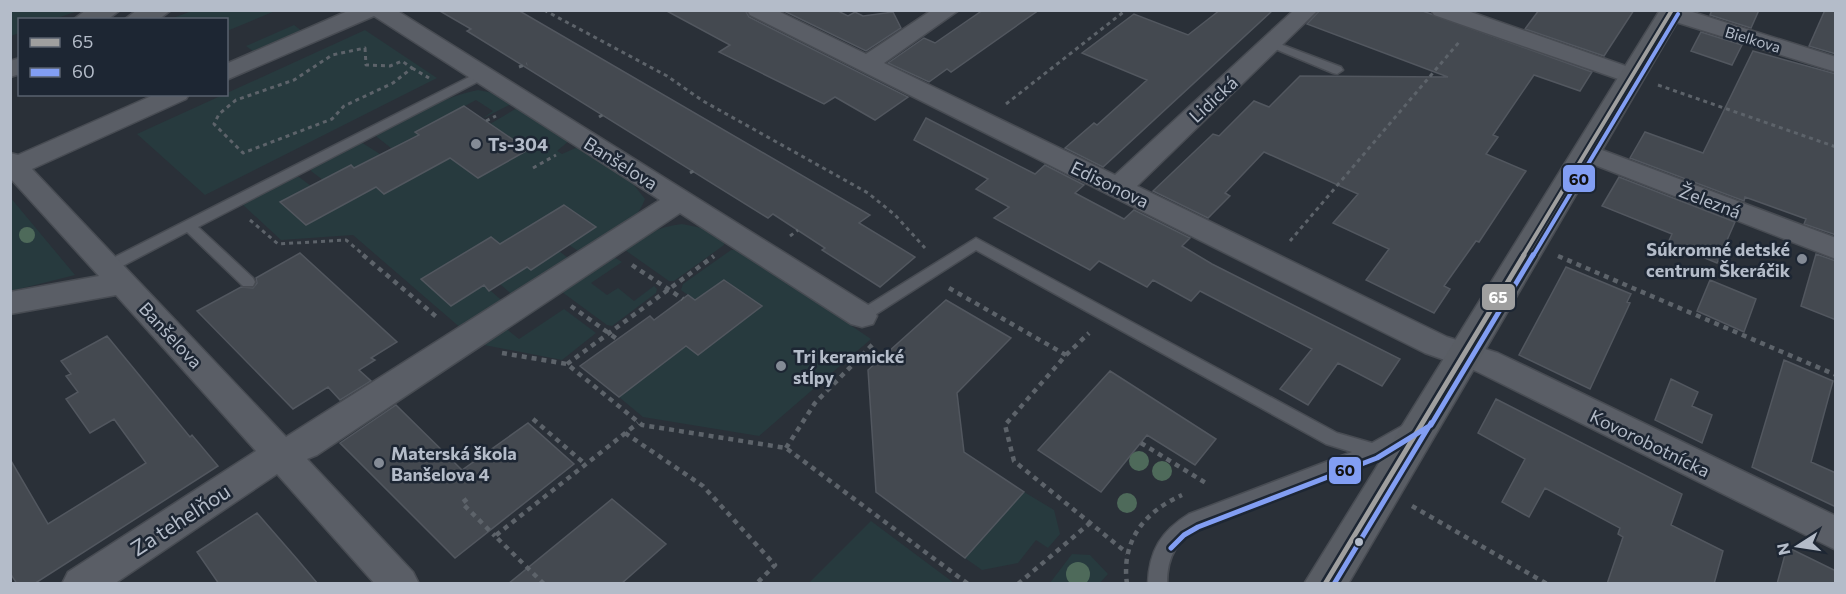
<svg xmlns="http://www.w3.org/2000/svg" width="1846" height="594" viewBox="0 0 1846 594" font-family="Commissioner,sans-serif">
<style>
.green{fill:#273a3e}
.building{fill:#444950;stroke:#52575f;stroke-width:1.5}
.lines{fill:none;stroke-linecap:round;stroke-linejoin:round}
.lane-casing{stroke:#484c53;stroke-width:3}
.street-casing{stroke:#484c53;stroke-width:3}
.secondary-casing{stroke:#484c53;stroke-width:3}
.path-far1{stroke:#5d636a;stroke-width:3;stroke-dasharray:4 4;stroke-linecap:butt}
.path{stroke:#5d636a;stroke-width:4.5;stroke-dasharray:5 5;stroke-linecap:butt}
.lane{fill:#5a5e66;fill-rule:evenodd}
.street{fill:#5a5e66;fill-rule:evenodd}
.secondary{fill:#595d64;fill-rule:evenodd}
.bus-1-far1-casing{stroke:#1d2633;stroke-width:8}
.bus-1-casing{stroke:#1d2633;stroke-width:10}
.bus-2-far1-casing{stroke:#1d2633;stroke-width:8}
.bus-2-casing{stroke:#1d2633;stroke-width:10}
.bus-1-far1{stroke:#9f9f9f;stroke-width:4}
.bus-1{stroke:#9f9f9f;stroke-width:5}
.bus-2-far1{stroke:#829ef3;stroke-width:4}
.bus-2{stroke:#829ef3;stroke-width:5}
.tree{fill:#4e6a5a}
.poi-dot{fill:#848b96;stroke:#1d2633;stroke-width:2}
.bus-dot{fill:#b4bcc9;stroke:#1d2633;stroke-width:2}
.labels{text-anchor:middle;dominant-baseline:central;stroke-width:5;stroke-linejoin:round;paint-order:stroke}
.far-street-label{font-size:15px;fill:#b4bcc9;stroke:#1d2633}
.street-label{font-size:18px;fill:#b4bcc9;stroke:#1d2633}
.poi-label{font-size:18px;font-weight:bold;fill:#b4bcc9;stroke:#1d2633;text-anchor:start}
.near-street-label{font-size:21px;fill:#b4bcc9;stroke:#1d2633}
.line-badge{stroke:#1d2633;stroke-width:2}
.badge-label{font-size:16px;text-anchor:middle;font-weight:bold;fill:#fff}
.pale-badge-label{font-size:16px;text-anchor:middle;font-weight:bold;fill:#111}
</style>
<rect width="100%" height="100%" fill="#2a3038"/>
<path class="green" d="M11,10H78V11L54,19L20,20L19,33L11,36Z
M192,11V10L275,11L227,31L226,20L170,19Z
M294,25L303,32L257,54L246,46Z
M365,30L437,78L205,195L137,134Z
M478,90L494,93L511,104L482,119L493,111L476,100L416,132L424,139L396,152L377,137L376,135C409,118 442,97 478,90Z
M517,108H522L570,140L557,151L562,154L580,146L630,180L645,199C634,228 608,239 583,254L569,245L596,227L501,244L491,237L421,279L451,306L484,285L507,305L463,330L353,235L281,240L242,204L294,177H299L311,186L281,203L306,225L376,187L450,157L527,150L490,124Z
M361,142L386,158L359,172L351,165L323,180L311,171L312,167Z
M10,197L75,275L11,291Z
M682,224L702,228L724,241V245L674,281H669L625,250V247C644,234 659,227 682,224Z
M731,250H739L871,339L759,436L643,417L619,397L656,365L659,367L686,346L698,355L761,307L725,280L695,300L681,290L683,284Z
M559,251L572,261L516,298L494,279Z
M609,257H614L622,262L591,283L607,295L618,288L634,301L654,286L657,289L656,293L612,326L607,325L562,292V289Z
M564,309L596,333L562,360L484,345L483,341L504,327L519,339Z
M1024,492L1054,510L1060,534L1048,548L1036,540L1018,563L982,570L965,558Z
M871,521L954,583H809Z
M1072,554L1090,555L1108,574L1100,583H1050Z"/>
<path class="building" d="M438,10H518L870,215L859,223L915,257L880,287L822,250L825,248L773,214L768,218L467,31L471,29Z
M665,10H745L749,17L908,97L875,120L835,97L824,104L719,52L730,45Z
M782,10H836L848,16L855,12L863,16L893,12L901,28L866,51Z
M983,10H1039L951,72L947,69L929,82L888,63L924,38L935,43Z
M1220,10H1273L1103,167L1065,148L1094,123L1097,125L1147,80L1082,53L1134,14L1188,35Z
M1320,10H1420L1592,72L1580,91L1534,75L1493,135L1498,137L1486,154L1526,171L1479,242L1476,241L1444,286L1450,289L1434,313L1366,280L1389,249L1333,223L1358,194L1264,152L1225,193L1230,196L1208,218L1153,191L1213,134L1219,136L1254,101L1269,107L1300,76L1448,77L1307,24Z
M1539,10H1634L1604,56L1525,29Z
M1712,10H1759L1751,28L1710,15Z
M1825,10H1836V54L1809,46Z
M1701,32L1742,45L1732,65L1691,51Z
M1753,51L1836,74V235L1804,224L1806,219L1745,197L1744,201L1630,158L1645,132L1703,153Z
M464,106L528,150L478,178L450,158L384,194L376,187L306,225L280,202L351,165L354,168L419,135L415,132Z
M926,118L1035,174L1045,165L1084,185L1075,193L1124,219L1134,210L1190,238L1182,246L1212,264L1400,359L1382,386L1338,363L1308,405L1280,389L1312,349L1200,291L1191,301L1153,280L1147,287L1099,261L1090,270L994,218L1009,207L976,189L988,179L914,140Z
M1619,177L1735,222L1717,263L1668,243L1672,234L1602,206Z
M564,205L596,227L531,270L527,267L489,291L484,285L451,306L421,279L491,237L500,244Z
M300,253L397,342L371,358L375,360L359,370L371,381L340,400L328,387L293,409L197,311L241,287L253,288L257,283L256,278Z
M1816,254L1836,261V320L1801,306Z
M1566,267L1631,294L1627,302L1630,303L1590,389L1519,355Z
M724,280L762,306L698,355L686,346L619,397L580,366L650,316L654,320L688,295L695,300Z
M1710,280L1756,299L1744,332L1697,311Z
M946,300L1011,338L957,393L964,452L1024,492L965,558L876,492L868,370Z
M107,336L190,437L192,435L218,466L34,584H17L10,573V459L48,524L146,463L114,419L90,433L66,399L78,392L66,376L71,374L61,361Z
M1784,360L1833,381L1811,462L1836,473V507L1752,467Z
M1110,371L1216,439L1195,465L1147,435L1101,492L1038,450Z
M1671,379L1698,392L1692,406L1712,415L1702,443L1655,420Z
M1496,399L1682,494L1671,525L1723,551L1714,584H1607L1623,537L1618,534L1620,528L1545,488L1529,517L1502,502L1525,459L1478,433Z
M396,405L462,470L528,423L574,464L455,558L340,443Z
M612,499L666,544L621,584H508Z
M257,513L297,559L318,584H219L197,552Z
M1787,547L1836,571V584H1777Z"/>
<g class="lines">
<defs>
<path id="lane" d="M1272,41L1341,67L1343,70L1337,74L1333,73L1268,46L1266,44Z
M481,71L487,75L485,78L198,227L253,278L255,282L253,286H243L187,232L113,271H103L101,267L103,263Z
M976,238L1337,433L1372,443L1411,421L1417,423L1419,428L1417,433L1380,456L1201,526C1177,541 1167,555 1167,584H1148C1149,551 1161,531 1189,514L1352,452L1326,444L976,250L867,320H857L854,316L857,312Z"/>
<path id="street" d="M350,10H396L873,308L877,316L873,324L862,327L851,324L680,213L317,455L307,459L413,572L419,584H375L277,474L114,584H62L68,572L256,451L116,295L10,314V292L99,276L10,178V153L18,155L156,94H189L186,99L32,169L286,437L660,200L374,16L226,80V64Z
M747,10H776L866,54L932,10H959L884,63L1115,175L1294,10H1318L1137,186L1447,337L1498,353L1836,516V550L1476,371L1425,353L750,15Z
M1431,10H1465L1640,71L1644,76L1640,81H1624L1434,15Z
M1662,10H1686L1836,57V72L1663,18L1660,13Z
M1586,144L1836,238V259L1577,158L1573,152L1577,146Z"/>
<path id="secondary" d="M86,10H120L107,20H73Z
M137,10H171L158,20H124Z
M1660,10H1684L1348,584H1304Z
M20,58V74L10,77V61Z"/>
</defs>
<use href="#lane" class="lane-casing"/>
<use href="#street" class="street-casing"/>
<use href="#secondary" class="secondary-casing"/>
<path class="path-far1" d="M544,10L667,76L703,101L868,193L895,215L925,248
M365,48L366,65L390,66L402,61L412,68L393,83L344,106L332,119L243,153L214,124L219,114L236,100L294,80L332,55Z
M519,67L527,64
M412,68L429,78
M1658,85L1836,147
M1006,104L1126,10
M599,117L606,113
M486,121L496,116
M533,168L556,155
M690,173L697,169
M250,220L278,244L346,240L365,256
M790,236L798,230
M1290,241L1460,41"/>
<path class="path" d="M363,255L439,319
M1558,256L1836,375
M632,265L683,299
M949,288L1066,355L1005,425L1014,461L1127,553
M571,306L617,339
M502,353L567,364L642,425L786,448L968,584
M1066,355L1089,333
M567,364L714,256
M533,419L585,464
M625,433L703,486L775,565L756,584
M1141,443L1209,485
M786,448L815,403L874,343
M467,499L462,503L495,536
M1412,506L1547,584
M544,584L495,536L638,423
M1018,584L1090,523
M1127,584C1121,541 1144,512 1182,495"/>
<use href="#lane" class="lane"/>
<use href="#street" class="street"/>
<use href="#secondary" class="secondary"/>
<defs>
<path id="bus-1-far1" d="M1523,256L1672,10"/>
<path id="bus-1" d="M1325,584L1524,255"/>
<path id="bus-2-far1" d="M1533,256L1678,14"/>
<path id="bus-2" d="M1171,548L1184,535L1198,527L1377,458L1431,425L1533,255
M1334,584L1431,423"/>
</defs>
<use href="#bus-1-far1" class="bus-1-far1-casing"/>
<use href="#bus-1" class="bus-1-casing"/>
<use href="#bus-2-far1" class="bus-2-far1-casing"/>
<use href="#bus-2" class="bus-2-casing"/>
<use href="#bus-1-far1" class="bus-1-far1"/>
<use href="#bus-1" class="bus-1"/>
<use href="#bus-2-far1" class="bus-2-far1"/>
<use href="#bus-2" class="bus-2"/>
</g>
<g class="tree">
<circle cx="27" cy="235" r="8"/>
<circle cx="1139" cy="461" r="10"/>
<circle cx="1162" cy="471" r="10"/>
<circle cx="1127" cy="503" r="10"/>
<circle cx="1078" cy="574" r="12"/>
</g>
<g class="poi-dot">
<circle cx="476" cy="144" r="6"/>
<circle cx="1802" cy="259" r="6"/>
<circle cx="781" cy="366" r="6"/>
<circle cx="379" cy="463" r="6"/>
</g>
<circle class="bus-dot" cx="1359" cy="542" r="5"/>
<g class="labels">
<g class="far-street-label">
<text transform="translate(1753 39) rotate(17)">Bielkova</text>
</g>
<g class="street-label">
<text transform="translate(1213 99) rotate(-43)">Lidická</text>
<text transform="translate(621 163) rotate(32)">Banšelova</text>
<text transform="translate(1110 184) rotate(26)">Edisonova</text>
<text transform="translate(1710 201) rotate(21)">Železná</text>
<text transform="translate(171 335) rotate(47)">Banšelova</text>
<text transform="translate(1650 443) rotate(26)">Kovorobotnícka</text>
</g>
<g class="poi-label">
<text x="488" y="144">Ts-304</text>
<text x="1790" y="249" text-anchor="end">Súkromné detské<tspan x="1790" dy="21">centrum Škeráčik</tspan></text>
<text x="793" y="356">Tri keramické<tspan x="793" dy="21">stĺpy</tspan></text>
<text x="391" y="453">Materská škola<tspan x="391" dy="21">Banšelova 4</tspan></text>
</g>
<g class="near-street-label">
<text transform="translate(180 519) rotate(-33)">Za tehelňou</text>
</g>
</g>
<g class="line-badge">
<rect x="1562" y="164" width="34" height="29" rx="6" fill="#829ef3"/>
<rect x="1481" y="283" width="35" height="28" rx="6" fill="#9f9f9f"/>
<rect x="1328" y="456" width="34" height="29" rx="6" fill="#829ef3"/>
</g>
<g class="badge-label">
<text x="1498" y="303">65</text>
</g>
<g class="pale-badge-label">
<text x="1579" y="185">60</text>
<text x="1345" y="476">60</text>
</g>
<rect width="1846" height="594" fill="none" stroke="#b4bcc9" stroke-width="24"/>
<rect x="18" y="18" width="210" height="78" fill="#1d2633" stroke="#59626f" stroke-width="1.5"/>
<rect x="30" y="38" width="30" height="9" fill="#9f9f9f" stroke="#59626f" stroke-width="1.5"/>
<text x="72" y="48" font-size="18" fill="#b4bcc9">65</text>
<rect x="30" y="68" width="30" height="9" fill="#829ef3" stroke="#59626f" stroke-width="1.5"/>
<text x="72" y="78" font-size="18" fill="#b4bcc9">60</text>
<g transform="translate(1798 546) rotate(258)" stroke="#1d2633" stroke-width="4.5" paint-order="stroke">
<path d="M0-4.5L10 22L0 15L-10 22Z" fill="#b4bcc9"/>
<text y="-9" font-size="16" font-weight="bold" text-anchor="middle" fill="#b4bcc9">N</text>
</g>
</svg>
